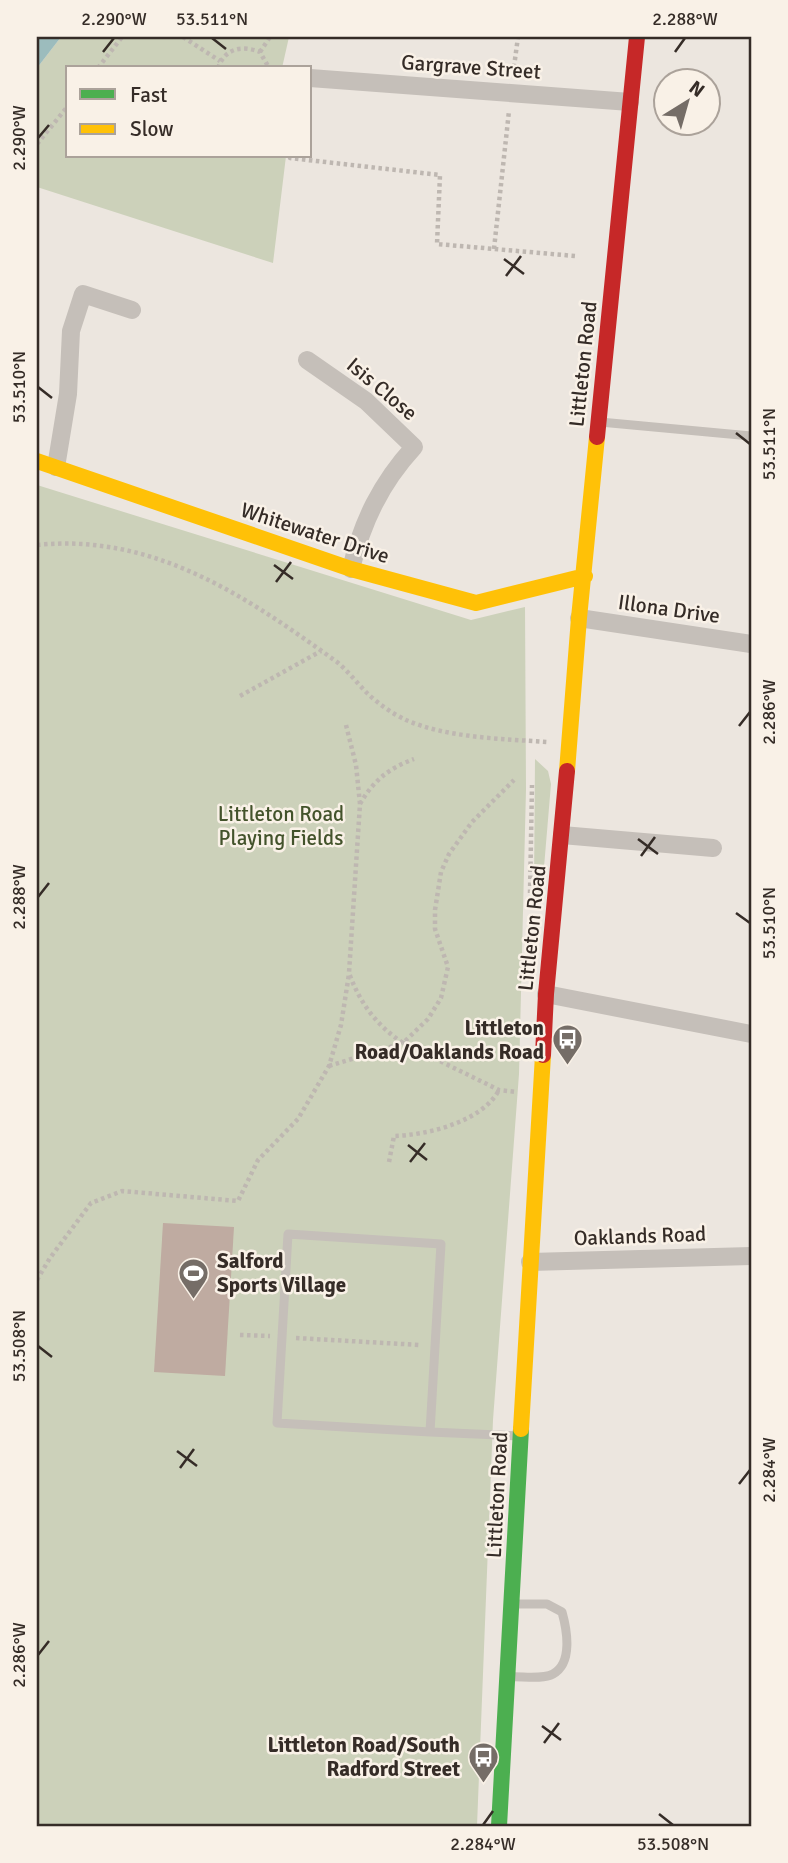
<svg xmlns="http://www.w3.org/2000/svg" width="788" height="1863" viewBox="0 0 788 1863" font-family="Signika,sans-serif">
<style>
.green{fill:#ccd1ba}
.water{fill:#9cbcbd}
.building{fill:#bfaba1}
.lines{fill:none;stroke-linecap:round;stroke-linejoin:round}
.path{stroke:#beb7b1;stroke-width:4.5;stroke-dasharray:3.5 3.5;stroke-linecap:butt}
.lane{stroke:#c5bfb9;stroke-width:9}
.street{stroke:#c5bfb9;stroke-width:18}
.fast{stroke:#4caf50;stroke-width:16}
.slow{stroke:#ffc107;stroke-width:16}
.jam{stroke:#c62828;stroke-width:16}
.ticks{fill:none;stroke:#352c27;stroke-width:2.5}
.labels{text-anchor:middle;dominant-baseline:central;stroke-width:5;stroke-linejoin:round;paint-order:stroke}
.street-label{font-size:21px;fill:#352c27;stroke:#f9f1e7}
.park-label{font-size:21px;fill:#43532b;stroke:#f9f1e7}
.poi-label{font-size:21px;font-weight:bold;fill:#352c27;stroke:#f9f1e7;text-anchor:end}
.neatline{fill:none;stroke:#352c27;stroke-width:2.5}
.ticks-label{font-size:18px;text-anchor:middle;fill:#352c27}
</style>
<rect width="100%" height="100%" fill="#ece6df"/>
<path class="green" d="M61,37H289L282,68H68V156H286L273,263L37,187V68Z
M37,485L471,620L525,607L526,789L519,1074L493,1420L477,1826H37Z
M535,759L548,771L551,784L542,891L534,889Z"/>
<path class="water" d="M37,37H61L37,68Z"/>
<path class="building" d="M163,1223L234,1227L225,1376L154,1372Z"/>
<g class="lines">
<path class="path" d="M183,37L220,61
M260,52L270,37
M98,68L122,37
M218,68C225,48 242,45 260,52L269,68
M513,74L518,37
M37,144L68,106
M290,156V158L440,175L437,244L575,256
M494,249L509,111
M37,545C154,533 247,597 337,662C348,671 357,683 367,693C377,703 393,714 406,720C447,738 504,739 548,742
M240,696L321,651
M346,725L356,765L360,804L349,973C360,1003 376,1025 403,1043L428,1019L441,998L448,967L435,929V910L441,872L449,854L472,822L514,780
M360,804C373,781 389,768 414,759
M530,893L532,785
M329,1066L403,1043L499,1090L517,1092
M389,1162L394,1136C427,1135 482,1122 499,1090
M37,1280L50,1258L91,1203L122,1191L238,1201L258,1160L298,1119L329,1066L341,1025L349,974
M240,1335L270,1336
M296,1338L420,1345"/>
<path class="lane" d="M600,422L751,436
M288,1234L441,1244L430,1432L277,1423Z
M430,1432L520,1436
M509,1677C521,1676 542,1680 553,1674C573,1663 567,1630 562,1612L547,1604H515"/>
<path class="street" d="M310,78L630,102
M307,360L366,401L414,447C381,483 362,522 351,569
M56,467L68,394L71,331L83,294L132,310
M579,618L751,644
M562,835L713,848
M546,994L751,1034
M530,1262L751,1256"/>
<path class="fast" d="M499,1826L521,1429"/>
<path class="slow" d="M37,461L351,569L476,603L585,576
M567,771L579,618L597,437
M521,1429L543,1055"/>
<path class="jam" d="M597,437L637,37
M543,1055L546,994L567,771"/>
</g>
<path class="ticks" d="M212,38L226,49M103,52L114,38M675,52L685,38M38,138L49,125M504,259L524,274M506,276L521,256M38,387L52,398M736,433L750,444M274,565L293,579M276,582L291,562M739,726L750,712M638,839L658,854M641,856L655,837M38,897L49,883M736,913L750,923M408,1145L427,1160M410,1162L425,1143M38,1346L52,1357M177,1451L197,1466M180,1468L194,1449M739,1484L750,1470M38,1655L49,1641M542,1726L561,1740M544,1743L559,1723M659,1814L673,1825M483,1825L493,1811"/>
<defs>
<symbol id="bus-pin" viewBox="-11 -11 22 30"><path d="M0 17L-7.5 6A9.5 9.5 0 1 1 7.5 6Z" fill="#756d67" stroke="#f9f1e7"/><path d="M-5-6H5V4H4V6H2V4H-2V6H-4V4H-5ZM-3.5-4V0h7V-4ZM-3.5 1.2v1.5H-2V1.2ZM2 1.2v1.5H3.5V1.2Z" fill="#fff"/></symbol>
<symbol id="stadium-pin" viewBox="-11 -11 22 30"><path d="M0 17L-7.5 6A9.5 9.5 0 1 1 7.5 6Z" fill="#756d67" stroke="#f9f1e7"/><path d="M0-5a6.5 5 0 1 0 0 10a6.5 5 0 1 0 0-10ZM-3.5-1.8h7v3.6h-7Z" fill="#fff"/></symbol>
</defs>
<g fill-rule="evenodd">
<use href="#bus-pin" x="550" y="1022" width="35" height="47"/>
<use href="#stadium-pin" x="176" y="1256" width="35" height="47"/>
<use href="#bus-pin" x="466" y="1740" width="35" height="47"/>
</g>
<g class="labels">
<g class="street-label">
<text transform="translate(471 67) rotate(4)">Gargrave Street</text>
<text transform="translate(583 364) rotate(-84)">Littleton Road</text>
<text transform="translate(382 389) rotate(40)">Isis Close</text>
<text transform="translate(315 533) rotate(18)">Whitewater Drive</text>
<text transform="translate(669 609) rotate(8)">Illona Drive</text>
<text transform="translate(532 928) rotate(-84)">Littleton Road</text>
<text transform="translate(640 1236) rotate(-2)">Oaklands Road</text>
<text transform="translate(497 1495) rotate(-87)">Littleton Road</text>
</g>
<g class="park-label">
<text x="281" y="814">Littleton Road<tspan x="281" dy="24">Playing Fields</tspan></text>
</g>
<g class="poi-label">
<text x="544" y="1028">Littleton<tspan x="544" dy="24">Road/Oaklands Road</tspan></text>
<text x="217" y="1261" text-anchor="start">Salford<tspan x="217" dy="24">Sports Village</tspan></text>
<text x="460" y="1745">Littleton Road/South<tspan x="460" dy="24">Radford Street</tspan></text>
</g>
</g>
<rect width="788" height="1863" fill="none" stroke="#f9f1e7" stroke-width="77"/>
<rect x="66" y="66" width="245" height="91" fill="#f9f1e7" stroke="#aba29a" stroke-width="2"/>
<rect x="80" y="89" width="35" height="10" fill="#4caf50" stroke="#aba29a" stroke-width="2"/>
<text x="130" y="102" font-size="21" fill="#352c27">Fast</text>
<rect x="80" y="124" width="35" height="10" fill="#ffc107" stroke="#aba29a" stroke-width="2"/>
<text x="130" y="136" font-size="21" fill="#352c27">Slow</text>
<g transform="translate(687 102) rotate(37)"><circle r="33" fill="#f9f1e7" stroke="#aba29a" stroke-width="2"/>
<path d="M0-5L12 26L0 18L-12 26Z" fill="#756d67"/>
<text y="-10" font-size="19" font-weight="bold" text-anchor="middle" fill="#352c27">N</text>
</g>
<rect x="38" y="38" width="712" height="1787" class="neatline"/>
<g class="ticks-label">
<text x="114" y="25">2.290°W</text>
<text x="212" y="25">53.511°N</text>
<text x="685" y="25">2.288°W</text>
<text transform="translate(19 138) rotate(-90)" y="6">2.290°W</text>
<text transform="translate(19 387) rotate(-90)" y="6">53.510°N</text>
<text transform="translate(769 444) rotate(-90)" y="6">53.511°N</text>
<text transform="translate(769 712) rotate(-90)" y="6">2.286°W</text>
<text transform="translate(19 897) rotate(-90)" y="6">2.288°W</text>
<text transform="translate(769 923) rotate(-90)" y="6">53.510°N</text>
<text transform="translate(19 1346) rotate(-90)" y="6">53.508°N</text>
<text transform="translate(769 1470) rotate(-90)" y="6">2.284°W</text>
<text transform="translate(19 1655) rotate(-90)" y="6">2.286°W</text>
<text x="483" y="1850">2.284°W</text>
<text x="673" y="1850">53.508°N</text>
</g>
</svg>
